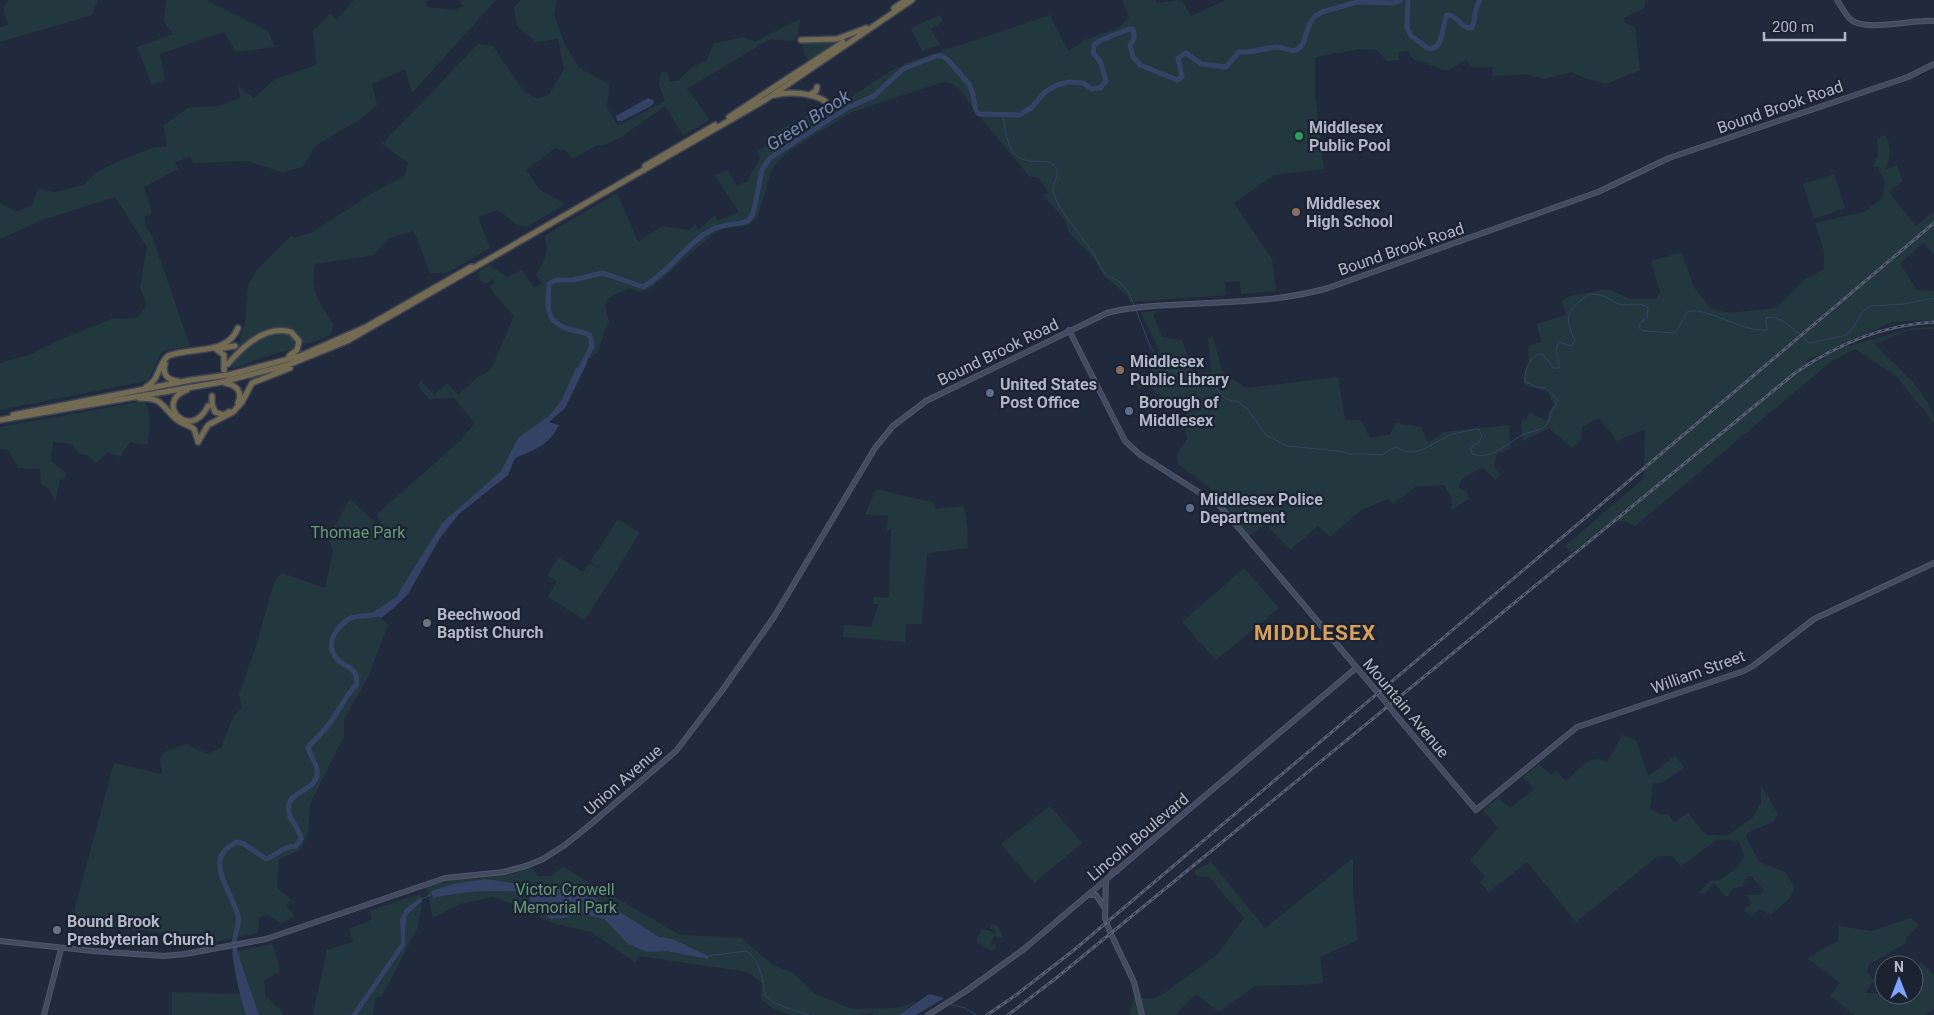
<svg xmlns="http://www.w3.org/2000/svg" width="1934" height="1015" viewBox="0 0 1934 1015" font-family="Roboto,sans-serif">
<style>
.green{fill:#23383e}
.water{fill:#344365}
.lines{fill:none;stroke-linecap:round;stroke-linejoin:round}
.stream{stroke:#344365;stroke-width:1}
.river{stroke:#344365;stroke-width:5}
.secondary-casing{stroke:#505768;stroke-width:6}
.highway-casing{stroke:#3e4455;stroke-width:8}
.secondary{stroke:#434b60;stroke-width:4}
.highway{stroke:#736a52;stroke-width:5}
.rail-casing{stroke:#576074;stroke-width:3}
.rail{stroke:#1b2232;stroke-width:1;stroke-dasharray:4;stroke-linecap:butt}
.secondary-bridge-casing{stroke:#505768;stroke-width:6;stroke-linecap:butt}
.secondary-bridge{stroke:#434b60;stroke-width:4}
.leisure-dot{fill:#2e9e5b;stroke:#1b2232;stroke-width:2}
.education-dot{fill:#8d6e63;stroke:#1b2232;stroke-width:2}
.service-dot{fill:#5c6f8a;stroke:#1b2232;stroke-width:2}
.worship-dot{fill:#6b7280;stroke:#1b2232;stroke-width:2}
.labels{text-anchor:middle;dominant-baseline:central;stroke-width:4.5;stroke-linejoin:round;paint-order:stroke}
.street-label{font-size:16px;fill:#b1b7c9;stroke:#1b2232}
.poi-label{font-size:16px;font-weight:bold;fill:#b1b7c9;stroke:#1b2232;text-anchor:start}
.park-label{font-size:16px;fill:#669b78;stroke:#1b2232}
.water-label{font-size:18px;font-style:italic;fill:#768ab2;stroke:#1b2232}
.district-label{font-size:21px;font-weight:bold;letter-spacing:1px;fill:#daa05a;stroke:#1b2232}
</style>
<rect width="100%" height="100%" fill="#212a3d"/>
<path class="green" d="M9,0H98L92,15L0,42V27L8,25L3,7Z
M166,0H206L268,31L275,47L236,52L224,32L160,54L165,80L152,85L137,47L173,34L164,21Z
M354,0H425L428,7L454,10L463,6L460,0H496L412,93L405,69L372,84L377,105L362,118L315,146L303,167L282,172L247,161L193,163L190,156L175,162L178,169L144,187L152,213L144,217L146,227L152,236L190,346L163,351C156,360 155,372 147,381L0,410V363L29,355L57,341L111,319L138,318L147,305L140,288L147,247L115,197L42,220L0,239V203L17,212L32,205L38,189L55,192L84,185L95,173L117,162L152,148L167,146L164,125L188,108L218,106L240,98L238,86L254,98L275,79L316,65L313,31L330,14L337,20Z
M521,0H557L554,15L565,45L579,68L609,84L607,108L618,126L665,101L659,85L661,72H667L670,81H678L692,67L707,60L713,44L744,37L754,42L800,19L797,36L793,41L770,39L687,89L710,120L683,135L665,106L620,138L601,146L599,144L573,159L566,151L555,148L526,170L539,189L565,204L527,227L516,224L498,210L478,217L490,248L447,273H430L414,231L389,238L374,255L315,264C310,293 318,300 333,323L331,335C299,349 265,355 232,369L245,323L248,285L256,271L291,236L294,238L313,232L374,192L405,176L408,163L382,144L478,44L493,46L522,89L537,99L549,95L564,69L558,39L536,42L516,25L514,7Z
M1122,0H1155L1157,3L1181,0L1191,16L1226,0H1646L1644,8L1624,18L1625,23L1635,27L1640,70L1606,84L1585,78L1572,72L1544,79L1525,74L1493,76L1492,67H1473L1466,60L1447,71L1413,59L1408,51L1398,52L1399,60L1387,61L1377,50L1360,49L1315,57V94L1324,169L1274,175L1234,203L1272,259L1276,291L1241,294L1240,281L1225,282L1226,295L1130,302L1128,296L1104,276L1093,257L1069,233L1065,220L1043,195L1049,193L1039,178L1029,176L971,106L961,90L951,83L943,82L852,112L787,152L772,168L757,219L745,226L727,227L713,234L651,288L639,292L630,288L608,298L605,306L609,321L597,353L576,368L562,399L551,414L518,438L501,471L442,523L396,597L374,611L388,625L368,677L344,719V736L310,804L308,834L300,850L279,859L277,888L295,903L289,901L287,906L295,917L281,923L268,915L259,917L258,933L187,947L183,935L71,923L114,763L162,774L160,760L164,752L186,744L207,754L221,748L233,717L242,708L239,695L256,647L274,582L282,573L325,588L333,550L325,529L334,527L350,499L382,529L377,514L460,441L475,423L454,398L429,399L418,386L420,380L434,395L447,383L458,395L479,376L487,373L492,367L514,316L491,290L490,287L495,281L492,279L486,284L481,281L478,272L489,264L507,277L522,270L534,288L542,283L536,274C545,262 550,250 544,236L617,193L638,242L662,226L689,230L695,224L698,230L715,215L717,221L739,212L715,175L728,170L736,185L747,182L760,158L758,151L770,144V135L824,107L827,113L889,72L909,62L1050,15L1068,51L1085,40L1120,27L1129,17Z
M940,15L943,21L931,29L940,45L922,51L911,28Z
M807,42H834L835,43L809,61L804,54L803,45Z
M1885,135C1892,147 1891,157 1885,170L1897,165L1903,181L1889,192L1916,226L1934,211V254L1923,243L1900,264L1917,290L1934,291V320L1892,322L1807,360L1815,364L1835,350L1913,328L1934,327V329L1909,330L1874,344C1893,364 1934,395 1934,423L1897,377L1855,349L1832,361L1635,526L1623,521L1609,523L1571,553L1565,546L1644,478L1645,429L1617,441L1599,418L1582,427V439L1572,448L1549,428L1523,441L1521,421L1527,419L1529,412L1547,421L1548,412L1554,405L1548,391L1526,386L1523,382L1526,367L1529,364L1528,346L1541,342L1537,324L1566,315L1562,301L1570,296L1608,289L1630,299H1656L1660,292L1651,261L1682,252L1693,286L1711,309L1730,313L1776,308L1804,280L1824,269V251L1815,223L1864,212L1882,199L1885,182L1878,167L1873,166L1878,156L1877,139Z
M1834,174L1845,208L1814,219L1803,184Z
M1159,311L1153,315L1162,337L1182,340L1194,373L1211,372L1208,338L1213,337L1222,371L1246,388L1338,377L1345,420H1361L1370,438L1390,434L1396,423L1421,427L1428,443L1444,432L1509,425L1511,448L1496,455L1494,467L1500,475L1495,480L1483,467L1462,479L1458,487L1467,492L1469,499L1451,510L1452,498L1444,485L1415,487L1393,504L1388,499L1361,510L1330,537L1318,526L1290,550L1266,524L1249,536L1215,492L1178,464L1177,454L1187,439L1183,416L1188,413L1183,403L1168,409L1159,392L1156,394L1152,387L1139,389L1134,379L1136,374H1146L1157,363L1159,350L1141,312Z
M144,401C152,417 151,428 147,445L130,442L120,457L107,453L96,463L87,455L79,454L72,444L53,442L51,461L66,473L65,479L60,480L55,502L49,489L41,484L40,469L19,468L8,450L0,449V427Z
M876,489L935,503V509L964,506L967,525L968,548L927,553L922,624H906L905,642L843,637L844,625L871,627L879,604H873L874,597L889,598L891,530H887L888,516L865,514Z
M618,519L640,533L585,620L548,597L557,581L547,575L559,557L583,572L589,563L598,568L601,563L597,567L590,562Z
M1244,568L1279,608L1216,660L1182,622Z
M1622,735L1636,740L1648,776L1675,756L1684,767L1664,782L1653,783L1650,809L1659,814H1668L1674,822L1688,813L1706,835H1729L1753,817L1761,803V785L1778,814L1773,822L1748,832L1746,837L1759,862L1785,872L1795,887L1790,898L1771,915L1760,909L1752,916L1744,910L1751,904L1747,895H1759L1764,890L1751,876H1747L1742,887L1733,888L1727,897L1714,883L1705,894L1698,893L1710,881L1720,880L1738,867L1744,856L1739,841L1718,839L1681,866L1672,856H1658L1576,922L1527,862L1489,892L1480,882L1485,877L1470,860L1498,828L1483,810L1498,798L1510,808L1534,789L1523,777L1539,764L1551,775L1556,771L1566,781C1581,768 1586,755 1608,761Z
M1050,806L1082,843L1034,883L1001,844Z
M1353,858V894L1358,940L1320,957L1323,983L1299,985L1255,986L1219,1012L1196,994L1175,1015H1129L1134,998L1152,999L1163,994L1218,954L1244,918C1233,904 1220,892 1210,877L1197,876L1194,871L1211,862L1265,928Z
M563,867L680,935L741,938L773,965L793,973L815,994L852,1009L897,1008L915,1002L899,1015H874L871,1013L860,1015H791L772,1008L761,999L762,983L748,972L639,956L635,962L591,932L552,923L521,907L493,897L460,904L433,918L426,887L464,877L511,874L532,868L538,876H551Z
M420,894L421,897L405,909L400,919L401,943L351,1015H314L313,1013L327,950L353,942L349,929L372,920L370,911L371,910Z
M422,901L418,927L382,996L375,998L373,1015H357L405,946L406,916Z
M1911,918L1919,926L1906,937V943L1868,965V973L1874,981L1865,993L1914,995V972L1921,962L1934,975V1008L1925,1015H1855L1830,996L1840,983L1807,958L1838,941L1839,926L1872,931Z
M994,924C1002,931 999,928 1003,937L998,938L996,936H994L991,944L992,945L994,944L997,948L992,951L977,943V938L982,929L991,931L993,935L996,933L994,929H990V926Z
M271,944L273,945L280,971L264,980L265,996L282,1011L283,1015H259L237,951Z
M172,992L243,994L248,1015H172Z"/>
<path class="water" d="M648,98L653,100L654,103L651,106L622,121H617L616,116Z
M588,361L565,408L549,422L559,425C549,445 535,450 515,458L508,475L459,514L440,538L408,594L394,608L381,618L373,612L396,597L442,523L501,471L518,438L551,414L562,399L576,368Z
M485,879L535,886L536,885C566,889 580,883 603,905L607,904L612,907L659,937L673,939L708,956V959L667,951L647,952L628,944L604,919L578,913L564,918L551,919L530,905L531,892C498,890 466,890 433,898L431,891L454,884Z
M421,897L422,901L406,916L405,946L357,1015H351L401,943L400,919L405,909Z
M237,951L259,1015H246C239,994 235,973 232,952Z
M929,994L944,998L916,1015H899Z"/>
<g class="lines">
<path class="stream" d="M1003,115C1004,122 1005,130 1007,138C1017,176 1048,152 1056,168C1060,175 1053,182 1053,190C1053,195 1058,203 1060,207C1069,222 1079,233 1089,247C1095,255 1099,265 1105,273C1108,277 1114,278 1118,281C1127,288 1131,296 1134,306
M1136,310L1151,348L1168,371H1184L1188,380L1192,382L1203,381L1214,384L1222,396L1231,401H1237L1247,408L1266,435L1287,446L1339,451L1349,454H1369L1382,455L1391,449L1397,447C1414,460 1431,444 1448,436C1456,432 1466,432 1475,429H1479L1482,436L1479,442L1471,448L1472,454C1493,461 1509,441 1525,434C1532,431 1541,431 1546,425C1552,418 1549,411 1556,405L1557,399L1545,388L1537,387L1525,381C1524,370 1530,354 1543,354L1553,368H1559C1560,357 1552,351 1559,342L1571,346L1575,341C1564,316 1566,310 1590,294C1603,294 1606,297 1616,303C1626,308 1639,300 1648,308L1647,318L1639,324L1640,329L1644,331L1673,333L1678,329L1687,312C1705,305 1743,333 1767,330L1766,318C1781,314 1798,333 1809,343L1843,336L1850,332L1863,311L1870,306L1904,304L1934,298
M420,900L432,894
M707,956L747,951C761,963 763,979 765,996C777,1006 793,1010 809,1015
M949,1004L965,1008L976,1015"/>
<path class="river" d="M1408,0L1407,27L1411,36L1429,49C1445,48 1441,26 1447,15C1458,15 1460,29 1472,28C1476,20 1473,11 1480,0
M580,369L592,346L590,336C584,331 579,332 572,330C545,323 547,308 549,284L556,280H573L603,273L643,287C671,271 686,243 713,229C724,224 736,225 748,221L753,214L762,170L770,158L847,108L874,96L903,69L936,56H942L948,60L969,84L972,91L976,110L979,114L1019,115L1031,108L1045,92L1057,85L1069,82L1083,83L1092,89L1100,88L1106,81L1100,61L1093,53L1094,45L1101,40L1129,29H1133C1135,36 1135,40 1130,45L1133,57L1140,65L1177,80L1182,77L1178,58L1186,53L1201,64L1226,67L1239,52C1253,53 1264,48 1277,47C1285,47 1287,52 1297,50L1303,44L1309,25L1315,16L1322,12L1357,2L1393,3L1401,0
M237,957C229,938 241,929 238,916C233,892 200,859 237,842L244,844L266,859C278,855 283,846 296,846L301,839C299,825 286,820 289,804C292,791 320,789 317,770C317,765 310,754 308,748C314,739 323,733 329,724C339,711 346,695 357,684C356,680 357,676 355,673C351,667 344,665 339,661C325,647 332,632 346,621C357,612 371,619 383,612"/>
<defs>
<path id="secondary" d="M1837,0C1841,6 1845,14 1850,19C1865,33 1914,19 1934,21
M1069,330L1125,441L1139,454L1214,502L1221,507L1384,700
M1395,714L1476,810L1577,727L1744,671L1753,666L1814,619L1934,563
M1106,864L1111,870L1117,871
M1106,881L1105,918L1110,932L1134,982L1142,1015
M1091,895H1096L1104,907
M0,941L93,951L164,956L185,954L266,939L445,878L504,872L526,866L543,859L565,845L591,824L676,751L721,692L774,617L875,448L893,426L926,401L1107,313C1134,306 1160,306 1187,304C1234,302 1283,301 1328,288L1598,192L1669,158L1908,77L1934,64
M44,1015L61,949
M928,1015L966,991L1024,949L1356,668"/>
<path id="highway" d="M894,8L906,0
M801,40L837,39L866,28
M775,95C789,91 812,93 825,101
M809,95L816,91L817,87
M729,117L843,42
M645,166L715,125
M222,348L235,346
M216,349L224,355V370
M165,364C162,375 168,380 178,381
M228,364C243,346 266,325 291,332L299,341L297,350L289,356
M225,383C236,385 243,391 238,403
M146,387C160,380 157,365 168,356C192,346 227,356 238,328
M187,390C153,402 190,443 208,406
M212,396V404L215,412L224,415L229,412
M139,398C164,398 160,405 176,419C182,424 189,425 194,429L198,441
M13,415L191,380L228,375L300,356L366,327L471,267
M0,420L222,382L288,365L347,341L765,100L912,0
M198,442L208,425L233,412L242,402L252,383L290,368"/>
</defs>
<use href="#secondary" class="secondary-casing"/>
<use href="#highway" class="highway-casing"/>
<use href="#secondary" class="secondary"/>
<use href="#highway" class="highway"/>
<defs>
<path id="rail" d="M987,1015L1016,995L1074,950L1934,223
M1008,1015L1055,979L1795,373C1837,344 1882,325 1934,322"/>
</defs>
<use href="#rail" class="rail-casing"/>
<use href="#rail" class="rail"/>
<defs>
<path id="secondary-bridge" d="M1384,700L1395,714"/>
</defs>
<use href="#secondary-bridge" class="secondary-bridge-casing"/>
<use href="#secondary-bridge" class="secondary-bridge"/>
</g>
<circle class="leisure-dot" cx="1299" cy="136" r="5"/>
<g class="education-dot">
<circle cx="1296" cy="212" r="5"/>
<circle cx="1120" cy="370" r="5"/>
</g>
<g class="service-dot">
<circle cx="990" cy="393" r="5"/>
<circle cx="1129" cy="411" r="5"/>
<circle cx="1190" cy="508" r="5"/>
</g>
<g class="worship-dot">
<circle cx="427" cy="623" r="5"/>
<circle cx="57" cy="930" r="5"/>
</g>
<g class="labels">
<g class="street-label">
<text transform="translate(1780 107) rotate(-19)">Bound Brook Road</text>
<text transform="translate(1401 249) rotate(-19)">Bound Brook Road</text>
<text transform="translate(998 352) rotate(-26)">Bound Brook Road</text>
<text transform="translate(1698 672) rotate(-20)">William Street</text>
<text transform="translate(1406 708) rotate(50)">Mountain Avenue</text>
<text transform="translate(623 780) rotate(-41)">Union Avenue</text>
<text transform="translate(1138 837) rotate(-40)">Lincoln Boulevard</text>
</g>
<g class="poi-label">
<text x="1309" y="127">Middlesex<tspan x="1309" dy="18">Public Pool</tspan></text>
<text x="1306" y="203">Middlesex<tspan x="1306" dy="18">High School</tspan></text>
<text x="1130" y="361">Middlesex<tspan x="1130" dy="18">Public Library</tspan></text>
<text x="1000" y="384">United States<tspan x="1000" dy="18">Post Office</tspan></text>
<text x="1139" y="402">Borough of<tspan x="1139" dy="18">Middlesex</tspan></text>
<text x="1200" y="499">Middlesex Police<tspan x="1200" dy="18">Department</tspan></text>
<text x="437" y="614">Beechwood<tspan x="437" dy="18">Baptist Church</tspan></text>
<text x="67" y="921">Bound Brook<tspan x="67" dy="18">Presbyterian Church</tspan></text>
</g>
<g class="park-label">
<text x="358" y="532">Thomae Park</text>
<text x="565" y="889">Victor Crowell<tspan x="565" dy="18">Memorial Park</tspan></text>
</g>
<g class="water-label">
<text transform="translate(808 120) rotate(-33)">Green Brook</text>
</g>
<g class="district-label">
<text x="1315" y="633">MIDDLESEX</text>
</g>
</g>
<g transform="translate(1899 980)"><circle r="24" fill="#1b2232" stroke="#575e6e"/>
<path d="M0-4L9 19L0 12L-9 19Z" fill="#80a3fe"/>
<text y="-8" font-size="14" font-weight="bold" text-anchor="middle" fill="#b1b7c9">N</text>
</g>
<path d="M1764 32v8h81v-8" fill="none" stroke="#b1b7c9" stroke-width="2.5"/>
<text x="1772" y="32" font-size="15" fill="#b1b7c9" stroke="#1b2232" stroke-width="4" paint-order="stroke">200 m</text>
</svg>
